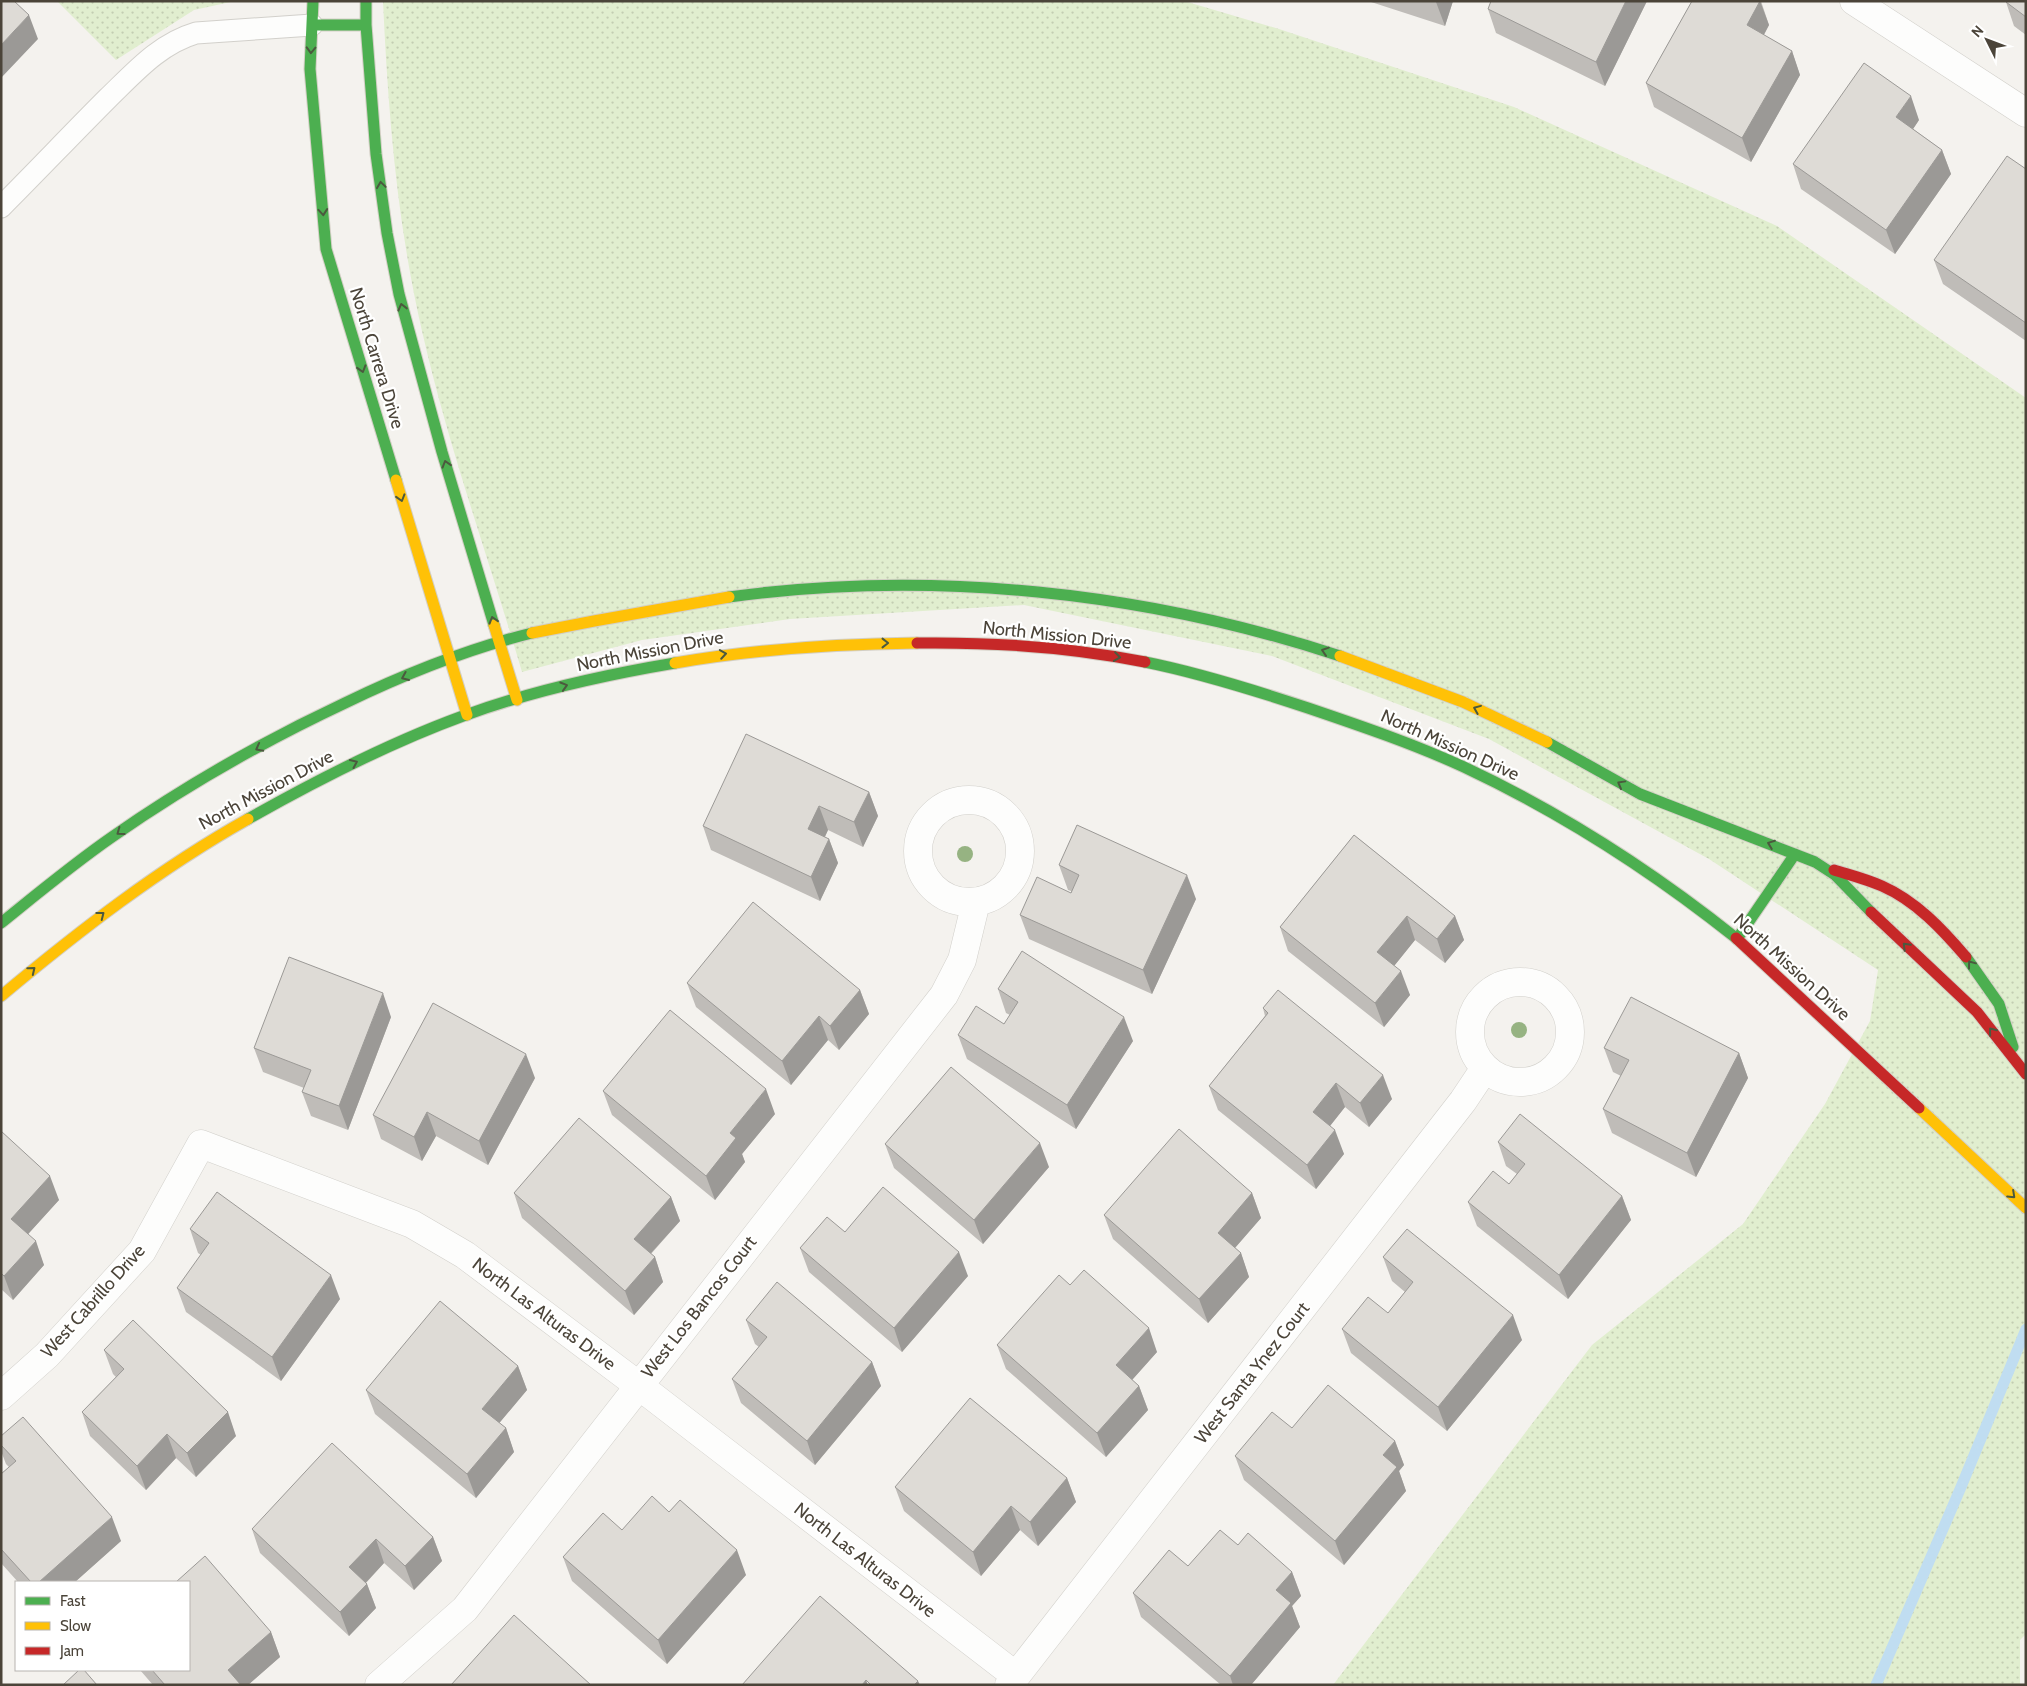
<svg xmlns="http://www.w3.org/2000/svg" width="2027" height="1686" viewBox="0 0 2027 1686" font-family="Cabin,sans-serif">
<style>
.grass{fill:url(#grass-dots)}
.lines{fill:none;stroke-linecap:round;stroke-linejoin:round}
.stream{stroke:#c0ddf1;stroke-width:11}
.lane-casing{stroke:#d2d0cb;stroke-width:23}
.street-casing{stroke:#d2d0cb;stroke-width:29}
.fast-casing{stroke:#d3cfc5;stroke-width:13}
.slow-casing{stroke:#d3cfc5;stroke-width:13}
.jam-casing{stroke:#d3cfc5;stroke-width:13}
.lane{stroke:#fdfdfc;stroke-width:21}
.street{stroke:#fdfdfc;stroke-width:28}
.fast{stroke:#4caf50;stroke-width:11}
.slow{stroke:#ffc107;stroke-width:11}
.jam{stroke:#c62828;stroke-width:11}
.tree{fill:#96b382}
.wall{fill:#bfbcb8}
.shaded-wall{fill:#9b9996}
.building{fill:#dedbd6;stroke:#9b9996}
.oneway{stroke:#4b593e}
.labels{text-anchor:middle;dominant-baseline:central;stroke-width:4.5;stroke-linejoin:round;paint-order:stroke}
.street-label{font-size:18px;fill:#4b4439;stroke:#fff}
</style>
<defs>
<pattern id="grass-dots" width="8" height="8" patternUnits="userSpaceOnUse" patternTransform="scale(1.25)"><rect width="8" height="8" fill="#e1eecf"/><path d="M2 2h.1M6 6h.1" fill="none" stroke="#c3cdb2" stroke-width="1.8" stroke-linecap="round"/></pattern>
</defs>
<rect width="100%" height="100%" fill="#f4f2ee"/>
<path class="grass" d="M57,1H235L194,10L116,60Z
M383,1H1184L1279,29L1514,107L1777,226L2026,398V1634L2020,1640V1685H1333L1592,1345L1743,1224L1825,1104L1870,1021L1878,970L1709,859L1489,739L1272,656L1024,605L790,619L642,640L522,672C489,559 448,446 422,331C397,223 388,112 383,1Z"/>
<g class="lines">
<path class="stream" d="M1876,1685L1961,1487L2026,1329"/>
<defs>
<path id="lane" d="M1,207C37,171 72,134 108,98C135,72 159,44 196,33L312,25"/>
<path id="street" d="M1854,1L2026,113
M918 851a51 51 0 1 1 102 0a51 51 0 1 1-102 0Z
M1470 1032a50 50 0 1 1 100 0a50 50 0 1 1-100 0Z
M1,1396L47,1355L142,1251L201,1144L412,1224L465,1255L638,1385L1016,1676
M379,1685L465,1609L944,995L962,960L976,902
M1009,1685L1463,1101L1485,1068"/>
<path id="fast" d="M313,1L310,69L326,249L396,480
M366,1V25L376,154L387,233L399,294L442,452L494,625
M312,25H366
M729,597C932,569 1146,592 1340,656
M1145,662C1200,673 1254,690 1308,708C1361,726 1414,744 1464,767C1562,813 1652,871 1736,938
M1547,742L1640,794L1815,862L1835,875L1871,912
M248,819C317,780 389,743 463,716C531,691 604,675 675,663
M1,923C37,894 73,864 112,837C185,786 264,741 345,703C405,674 467,649 532,633
M1737,939L1795,854
M1966,957L1999,1004L2013,1047"/>
<path id="slow" d="M396,480L467,715
M494,625L517,700
M532,633L594,621L729,597
M1340,656L1463,702L1547,742
M675,663C755,649 836,644 917,643
M1,996C79,931 159,869 248,819
M1919,1108L2026,1208"/>
<path id="jam" d="M917,643C993,642 1070,647 1145,662
M1834,870C1850,875 1866,879 1882,886C1916,901 1942,929 1966,957
M1871,912L1977,1012L2026,1074
M1736,938L1919,1108"/>
</defs>
<use href="#lane" class="lane-casing"/>
<use href="#street" class="street-casing"/>
<use href="#fast" class="fast-casing"/>
<use href="#slow" class="slow-casing"/>
<use href="#jam" class="jam-casing"/>
<use href="#lane" class="lane"/>
<use href="#street" class="street"/>
<use href="#fast" class="fast"/>
<use href="#slow" class="slow"/>
<use href="#jam" class="jam"/>
</g>
<g class="tree">
<circle cx="965" cy="854" r="8"/>
<circle cx="1519" cy="1030" r="8"/>
</g>
<path class="wall" d="M1368,1H1453L1445,26Z
M1491,1H1647L1605,86L1496,33L1488,9Z
M1692,1H1761L1769,25L1764,35L1792,51L1800,75L1751,162L1654,107L1646,83Z
M2026,1V35L2014,26L2006,2Z
M1919,120L1913,129L1942,150L1951,174L1895,254L1801,189L1793,164Z
M2026,169V341L1943,284L1934,260Z
M869,792L878,816L863,847L828,830L825,837L829,839L838,863L820,901L711,850L703,826Z
M1354,835L1455,916L1464,940L1445,963L1415,940L1394,966L1410,995L1384,1027L1288,951L1280,927Z
M1059,865L1196,899L1152,994L1029,939L1020,915L1071,893V891L1068,890Z
M687,983L860,990L869,1014L839,1050L828,1040L791,1085L696,1007Z
M998,989L1133,1041L1076,1129L967,1059L958,1035L1004,1024L1010,1015L1006,1013Z
M1263,1008L1392,1099L1369,1127L1345,1107L1330,1126L1344,1154L1316,1189L1218,1110L1209,1086L1265,1016Z
M391,1017L348,1130L311,1116L302,1092L304,1088L263,1072L254,1048Z
M1604,1048L1739,1053L1748,1078L1696,1177L1612,1133L1603,1109L1621,1076L1613,1072Z
M535,1078L488,1165L436,1136L422,1161L381,1139L373,1115Z
M603,1091L775,1114L742,1154L745,1162L715,1200L612,1115Z
M1,1131L59,1200L28,1234L44,1265L13,1300L1,1289Z
M1498,1142L1622,1196L1631,1220L1568,1299L1477,1226L1468,1202L1509,1184L1517,1174L1506,1166Z
M885,1144L1049,1167L983,1244L894,1168Z
M514,1193L671,1197L680,1221L651,1254L655,1257L663,1282L634,1315L522,1218Z
M1252,1193L1261,1218L1235,1248L1241,1253L1249,1277L1208,1323L1113,1239L1104,1215Z
M190,1229L340,1299L281,1381L186,1312L177,1288L201,1255L198,1253Z
M845,1232L968,1276L902,1352L809,1272L800,1248Z
M1383,1257L1522,1340L1447,1431L1351,1353L1342,1329L1388,1313L1405,1292L1392,1281Z
M1070,1285L1157,1352L1132,1380L1139,1386L1148,1410L1106,1457L1006,1369L997,1345Z
M746,1320L872,1362L881,1386L815,1465L741,1403L732,1379L759,1347L755,1344Z
M104,1350L236,1436L196,1477L176,1458L146,1490L90,1436L82,1412L116,1377L113,1374Z
M518,1366L527,1390L499,1423L506,1428L514,1452L476,1498L375,1414L366,1390Z
M1,1436L121,1541L75,1582H18L1,1563V1474L9,1467L6,1464L1,1451Z
M1395,1441L1404,1465L1399,1471L1406,1491L1344,1565L1244,1480L1235,1456Z
M1067,1478L1076,1502L1038,1546L1020,1530L981,1576L904,1511L895,1487Z
M669,1512L746,1575L667,1664L572,1581L563,1557L622,1530Z
M252,1529L433,1537L442,1561L414,1590L384,1563L366,1583L367,1584L376,1608L349,1636L260,1553Z
M1238,1545L1292,1572L1301,1596L1292,1606L1300,1627L1251,1685H1221L1141,1617L1133,1593L1188,1566Z
M271,1632L280,1657L248,1685H153L140,1670H189Z"/>
<path class="shaded-wall" d="M1436,1H1453L1445,26L1436,2Z
M1626,1H1647L1605,86L1596,62Z
M1760,1L1769,25L1756,49L1747,25Z
M29,15L38,39L1,78V45Z
M1792,51L1800,75L1751,162L1742,138Z
M1911,96L1919,120L1905,141L1896,117Z
M1942,150L1951,174L1895,254L1886,230Z
M869,792L878,816L863,847L854,822Z
M819,806L828,830L817,853L808,829Z
M829,839L838,863L820,901L811,877Z
M1187,875L1196,899L1152,994L1143,970Z
M1407,916L1415,940L1386,976L1377,952Z
M1455,916L1464,940L1445,963L1437,939Z
M1401,971L1410,995L1384,1027L1375,1003Z
M860,990L869,1014L839,1050L830,1026Z
M383,993L391,1017L348,1130L339,1106Z
M819,1016L828,1040L791,1085L782,1061Z
M1124,1017L1133,1041L1076,1129L1067,1105Z
M1739,1053L1748,1078L1696,1177L1687,1153Z
M526,1054L535,1078L488,1165L479,1141Z
M1383,1075L1392,1099L1369,1127L1360,1103Z
M1336,1083L1345,1107L1322,1136L1313,1112Z
M766,1089L775,1114L742,1154L745,1162L715,1200L706,1176L730,1133Z
M427,1112L436,1136L422,1161L414,1137Z
M1335,1130L1344,1154L1316,1189L1307,1165Z
M1040,1143L1049,1167L983,1244L974,1220Z
M50,1176L59,1200L20,1243L11,1219Z
M1252,1193L1261,1218L1227,1257L1218,1233Z
M1622,1196L1631,1220L1568,1299L1559,1275Z
M671,1197L680,1221L642,1263L634,1239Z
M36,1241L44,1265L13,1300L4,1276Z
M959,1252L968,1276L902,1352L894,1328Z
M1241,1253L1249,1277L1208,1323L1199,1299Z
M655,1257L663,1282L634,1315L625,1291Z
M331,1275L340,1299L281,1381L272,1357Z
M1513,1315L1522,1340L1447,1431L1438,1407Z
M1149,1328L1157,1352L1124,1389L1116,1365Z
M872,1362L881,1386L815,1465L807,1441Z
M518,1366L527,1390L491,1433L482,1409Z
M1139,1386L1148,1410L1106,1457L1097,1433Z
M228,1412L236,1436L196,1477L187,1453Z
M506,1428L514,1452L476,1498L467,1474Z
M167,1434L176,1458L146,1490L137,1466Z
M1395,1441L1404,1465L1399,1471L1406,1491L1344,1565L1335,1541L1383,1455Z
M1067,1478L1076,1502L1038,1546L1030,1522Z
M1011,1506L1020,1530L981,1576L973,1552Z
M112,1517L121,1541L75,1582H39Z
M433,1537L442,1561L414,1590L405,1566Z
M376,1539L384,1563L358,1591L349,1567Z
M737,1550L746,1575L667,1664L658,1640Z
M1292,1572L1301,1596L1292,1606L1300,1627L1251,1685H1233L1230,1676L1276,1590Z
M367,1584L376,1608L349,1636L340,1612Z
M271,1632L280,1657L248,1685H234L228,1670Z
M866,1680L868,1685H862Z
M918,1681L920,1685H914Z"/>
<path class="building" d="M1,1H14L29,15L1,45Z
M1491,1H1626L1596,62L1488,9Z
M1692,1H1760L1747,25L1792,51L1742,138L1646,83Z
M2006,1H2026V17L2006,2Z
M1864,63L1911,96L1896,117L1942,150L1886,230L1793,164Z
M2007,156L2026,169V323L1934,260Z
M746,734L869,792L854,822L819,806L808,829L829,839L811,877L703,826Z
M1077,825L1187,875L1143,970L1020,915L1037,877L1071,893L1079,875L1059,865Z
M1354,835L1455,916L1437,939L1407,916L1377,952L1401,971L1375,1003L1280,927Z
M753,902L860,990L830,1026L819,1016L782,1061L687,983Z
M1022,951L1124,1017L1067,1105L958,1035L976,1006L1004,1024L1018,1002L998,989Z
M289,957L383,993L339,1106L302,1092L311,1070L254,1048Z
M1278,990L1383,1075L1360,1103L1336,1083L1313,1112L1335,1130L1307,1165L1209,1086L1268,1013L1263,1008Z
M1631,997L1739,1053L1687,1153L1603,1109L1629,1060L1604,1048Z
M433,1003L526,1054L479,1141L427,1112L414,1137L373,1115Z
M670,1010L766,1089L730,1133L736,1138L706,1176L603,1091Z
M951,1067L1040,1143L974,1220L885,1144Z
M1520,1114L1622,1196L1559,1275L1468,1202L1493,1171L1509,1184L1525,1164L1498,1142Z
M579,1118L671,1197L634,1239L655,1257L625,1291L514,1193Z
M1179,1129L1252,1193L1218,1233L1241,1253L1199,1299L1104,1215Z
M1,1131L50,1176L11,1219L36,1241L4,1276L1,1273Z
M883,1187L959,1252L894,1328L800,1248L827,1217L845,1232Z
M217,1192L331,1275L272,1357L177,1288L209,1243L190,1229Z
M1407,1229L1513,1315L1438,1407L1342,1329L1368,1297L1388,1313L1413,1282L1383,1257Z
M1084,1270L1149,1328L1116,1365L1139,1386L1097,1433L997,1345L1059,1275L1070,1285Z
M777,1282L872,1362L807,1441L732,1379L767,1337L746,1320Z
M440,1301L518,1366L482,1409L506,1428L467,1474L366,1390Z
M133,1320L228,1412L187,1453L167,1434L137,1466L82,1412L124,1369L104,1350Z
M1328,1385L1395,1441L1383,1455L1397,1467L1335,1541L1235,1456L1272,1412L1292,1428Z
M970,1398L1067,1478L1030,1522L1011,1506L973,1552L895,1487Z
M23,1417L112,1517L39,1582H31L1,1549V1474L16,1461L1,1445V1436Z
M332,1443L433,1537L405,1566L376,1539L349,1567L367,1584L340,1612L252,1529Z
M652,1496L669,1512L680,1500L737,1550L658,1640L563,1557L603,1513L622,1530Z
M1220,1530L1238,1545L1248,1533L1292,1572L1276,1590L1291,1603L1230,1676L1133,1593L1169,1550L1188,1566Z
M205,1556L271,1632L228,1670L241,1685H165L152,1670H189V1582H176Z
M820,1596L918,1681L914,1685H871L866,1680L862,1685H742Z
M514,1615L591,1685H451Z
M79,1670H84L97,1685H63Z"/>
<defs><path id="oneway-chevron" d="M-2-3.5L2.5 0L-2 3.5" fill="none" stroke-width="1.6" stroke-linecap="round" stroke-linejoin="round" transform="scale(1.25)"/></defs>
<g class="oneway">
<use href="#oneway-chevron" transform="translate(311 50) rotate(92)"/>
<use href="#oneway-chevron" transform="translate(381 185) rotate(-98)"/>
<use href="#oneway-chevron" transform="translate(323 212) rotate(85)"/>
<use href="#oneway-chevron" transform="translate(402 307) rotate(-104)"/>
<use href="#oneway-chevron" transform="translate(362 369) rotate(73)"/>
<use href="#oneway-chevron" transform="translate(446 464) rotate(-107)"/>
<use href="#oneway-chevron" transform="translate(401 498) rotate(73)"/>
<use href="#oneway-chevron" transform="translate(493 620) rotate(-107)"/>
<use href="#oneway-chevron" transform="translate(885 643)"/>
<use href="#oneway-chevron" transform="translate(1325 651) rotate(-162)"/>
<use href="#oneway-chevron" transform="translate(723 654) rotate(-9)"/>
<use href="#oneway-chevron" transform="translate(1117 657) rotate(8)"/>
<use href="#oneway-chevron" transform="translate(405 677) rotate(157)"/>
<use href="#oneway-chevron" transform="translate(564 686) rotate(-17)"/>
<use href="#oneway-chevron" transform="translate(1477 709) rotate(-158)"/>
<use href="#oneway-chevron" transform="translate(259 748) rotate(152)"/>
<use href="#oneway-chevron" transform="translate(354 763) rotate(-24)"/>
<use href="#oneway-chevron" transform="translate(1621 784) rotate(-151)"/>
<use href="#oneway-chevron" transform="translate(120 832) rotate(144)"/>
<use href="#oneway-chevron" transform="translate(1771 844) rotate(-159)"/>
<use href="#oneway-chevron" transform="translate(101 915) rotate(-38)"/>
<use href="#oneway-chevron" transform="translate(1906 946) rotate(-135)"/>
<use href="#oneway-chevron" transform="translate(1971 964) rotate(-127)"/>
<use href="#oneway-chevron" transform="translate(32 970) rotate(-39)"/>
<use href="#oneway-chevron" transform="translate(1992 1031) rotate(-128)"/>
<use href="#oneway-chevron" transform="translate(2012 1195) rotate(43)"/>
</g>
<g class="labels">
<g class="street-label">
<text transform="translate(377 358) rotate(73)">North Carrera Drive</text>
<text transform="translate(1057 635) rotate(6)">North Mission Drive</text>
<text transform="translate(650 651) rotate(-11)">North Mission Drive</text>
<text transform="translate(1450 745) rotate(24)">North Mission Drive</text>
<text transform="translate(266 790) rotate(-28)">North Mission Drive</text>
<text transform="translate(1792 967) rotate(42)">North Mission Drive</text>
<text transform="translate(93 1301) rotate(-48)">West Cabrillo Drive</text>
<text transform="translate(699 1307) rotate(-52)">West Los Bancos Court</text>
<text transform="translate(544 1314) rotate(37)">North Las Alturas Drive</text>
<text transform="translate(1252 1373) rotate(-52)">West Santa Ynez Court</text>
<text transform="translate(865 1560) rotate(38)">North Las Alturas Drive</text>
</g>
</g>
<rect width="2027" height="1686" fill="none" stroke="#4b4439" stroke-width="5"/>
<rect x="15" y="1581" width="175" height="90" fill="#ffffff" stroke="#b7b4b0"/>
<rect x="25" y="1597" width="25" height="8" fill="#4caf50" stroke="#b7b4b0"/>
<text x="60" y="1606" font-size="15" fill="#4b4439">Fast</text>
<rect x="25" y="1622" width="25" height="8" fill="#ffc107" stroke="#b7b4b0"/>
<text x="60" y="1631" font-size="15" fill="#4b4439">Slow</text>
<rect x="25" y="1647" width="25" height="8" fill="#c62828" stroke="#b7b4b0"/>
<text x="60" y="1656" font-size="15" fill="#4b4439">Jam</text>
<g transform="translate(1987 40) rotate(312)" stroke="#ffffff" stroke-width="4" paint-order="stroke">
<path d="M0-4L9 19L0 12L-9 19Z" fill="#4b4439"/>
<text y="-8" font-size="14" font-weight="bold" text-anchor="middle" fill="#4b4439">N</text>
</g>
</svg>
